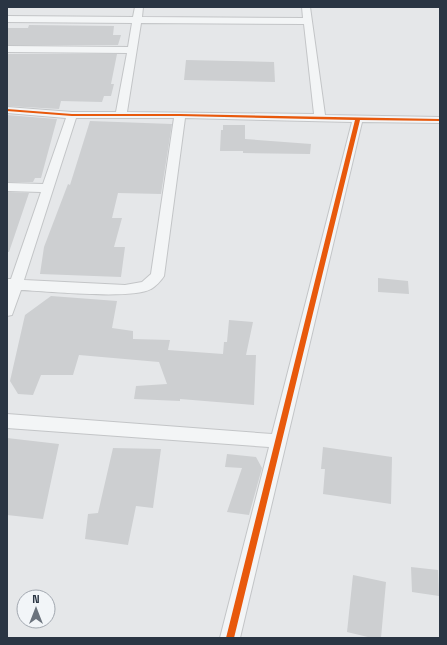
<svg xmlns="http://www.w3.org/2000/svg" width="447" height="645" viewBox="0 0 447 645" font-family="'Space Grotesk',sans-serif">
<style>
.building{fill:#cdcfd1}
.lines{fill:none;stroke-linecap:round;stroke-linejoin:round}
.street-casing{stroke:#c3c5c7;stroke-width:2}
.street{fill:#f3f5f6;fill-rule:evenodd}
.cycleway-casing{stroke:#f2f5f8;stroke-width:2}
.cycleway{fill:#e8590c;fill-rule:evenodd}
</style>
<rect width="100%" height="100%" fill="#e5e7e9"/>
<path class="building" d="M29,25L114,26L113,35H121L118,45H7V28H28Z
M7,54H117L111,84H114L111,96H104L102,102L61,101L59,109L7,106Z
M186,60L274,62L275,82L184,80Z
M7,115L57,119L41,178H35L33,182H7Z
M90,121L172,124L161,194L118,193L112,218H122L114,247H125L121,277L40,274L44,247L68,184L70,185Z
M223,125H245V139L311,144L310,154L243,153V151H220L221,130H223Z
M7,192L29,193L9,252H7Z
M378,278L408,281L409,294L378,292Z
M51,296L117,301L112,328L133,331V339L170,340L168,350L223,354L224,342H227L229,320L253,322L246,355H256L254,405L180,399V401L134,399L136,386L167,384L159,362L79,355L73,375H41L33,395L18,394L10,381L25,315Z
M7,438L59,444L43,519L7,515Z
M323,447L392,457L391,504L323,494L325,469H321Z
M113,448L161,449L153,508L136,506L128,545L85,539L88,514L98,513Z
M227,454L256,457L262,468L249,515L227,512L242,468L225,467Z
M411,567L438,570L439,596L412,592Z
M353,575L386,582L381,638H372L347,632Z"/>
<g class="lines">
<defs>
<path id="street" d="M135,7H143L142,17L303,18L302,7H310L325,115L440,117V123L362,122L240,638H220L269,447L7,428V414L272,434L352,122L185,118L164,276C161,281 155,287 151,289C132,300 46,291 21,290L12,315L7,316V279H11L41,192L7,191V183L43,184L66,118L7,113V107L72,112H116L127,53L7,52V46L128,47L132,23L7,22V16L133,17ZM141,23L304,24L314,114L127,112ZM76,118H174L151,274L142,282L125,285L24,280Z"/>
</defs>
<use href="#street" class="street-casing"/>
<use href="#street" class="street"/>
<defs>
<path id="cycleway" d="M7,109L72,114H180L440,119V121L360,120L234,638H226L355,120L180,116H72L7,111Z"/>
</defs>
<use href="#cycleway" class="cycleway-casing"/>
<use href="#cycleway" class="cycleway"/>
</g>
<rect width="447" height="645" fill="none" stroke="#2a3543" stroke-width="16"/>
<g transform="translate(36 609)"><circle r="19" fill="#f2f5f8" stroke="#a2a8b0"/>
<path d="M0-3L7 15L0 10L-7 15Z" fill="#6b737d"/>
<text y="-6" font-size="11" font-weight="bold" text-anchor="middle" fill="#2a3543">N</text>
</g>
</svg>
